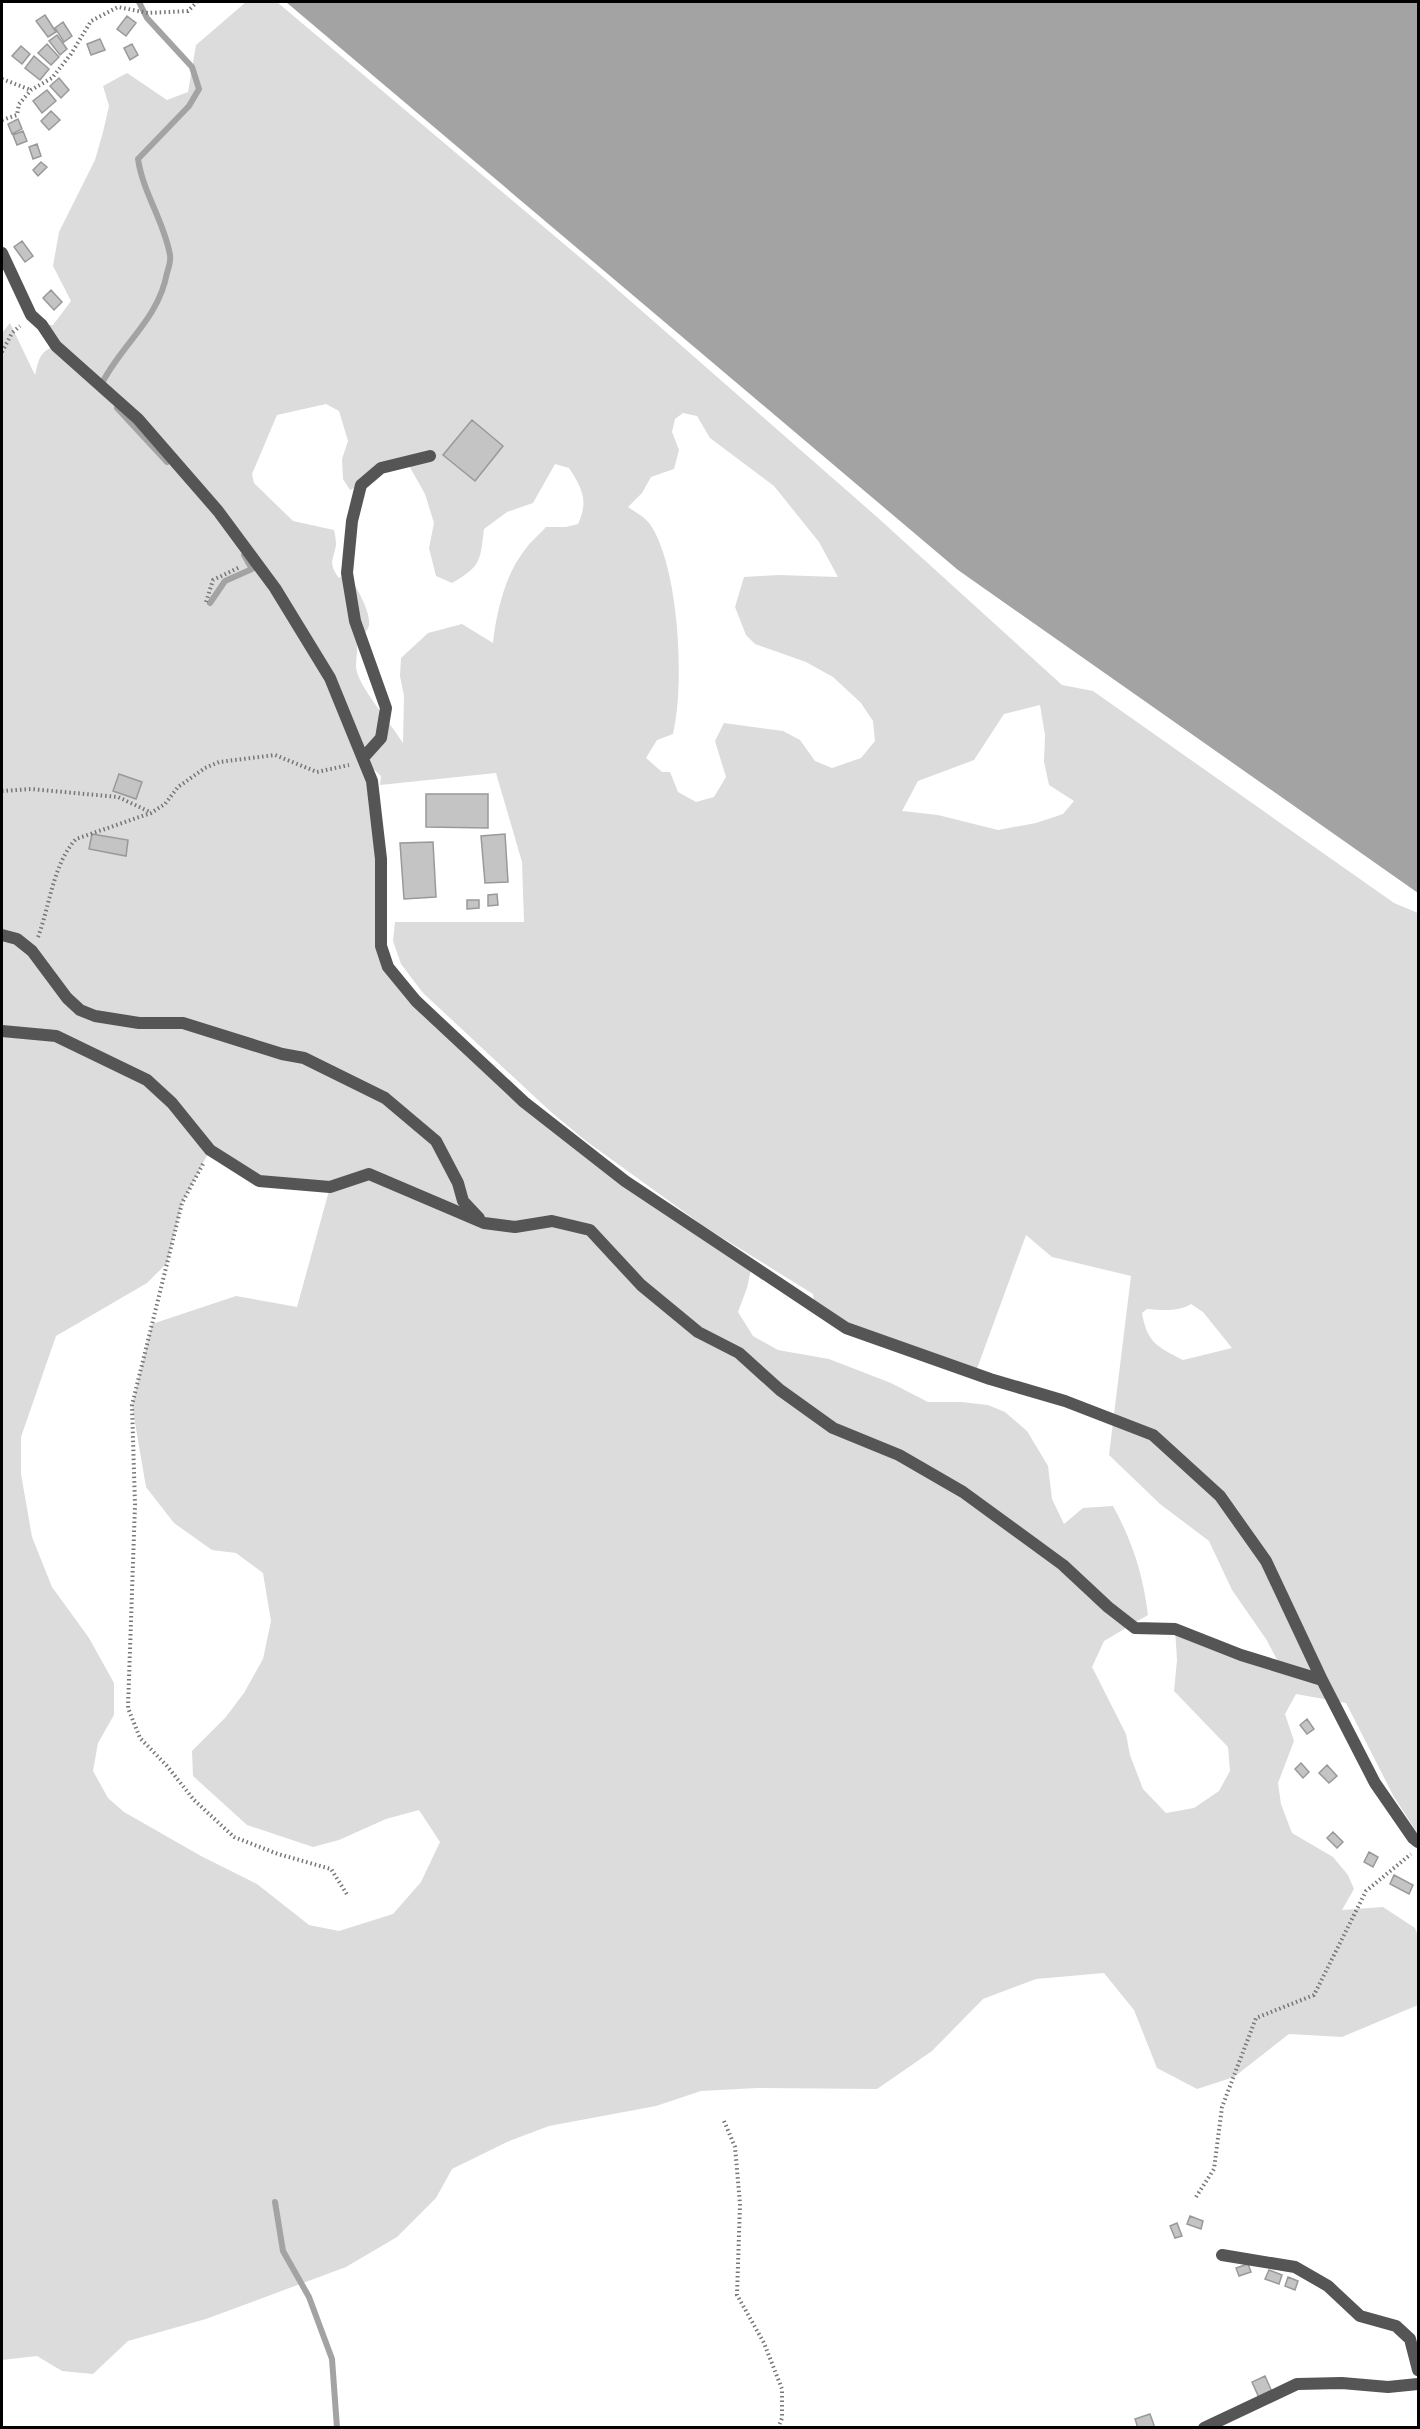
<svg xmlns="http://www.w3.org/2000/svg" width="1420" height="2429" viewBox="0 0 1420 2429" font-family="'Exo 2',sans-serif">
<style>
.green{fill:#dcdcdc;fill-rule:evenodd}
.water{fill:#a3a3a3}
.lines{fill:none;stroke-linecap:round;stroke-linejoin:round}
.stream{stroke:#a3a3a3;stroke-width:6}
.building{fill:#c4c4c4;stroke:#999;stroke-width:1.5}
.path{stroke:#777;stroke-width:4;stroke-dasharray:1.5 3;stroke-linecap:butt}
.street{stroke:#555;stroke-width:12}
</style>
<rect width="100%" height="100%" fill="#fff"/>
<path class="green" d="M246,2H277L602,276L877,517L1062,685L1093,691L1394,903L1418,913V1834L1394,1797L1346,1703L1296,1694L1285,1714L1294,1741L1278,1783L1281,1804L1292,1833L1333,1857L1348,1875L1354,1889L1342,1910L1383,1907L1415,1928L1418,1936V2005L1342,2037L1289,2034L1234,2077L1197,2089L1157,2068L1134,2010L1104,1973L1036,1979L983,1999L932,2051L877,2089L757,2088L701,2091L656,2106L549,2126L507,2142L452,2169L436,2198L397,2237L346,2267L206,2319L128,2341L93,2374L62,2371L37,2356L2,2360V333L10,323L35,375C39,360 39,351 56,346L42,325H53L71,301L53,266L59,232L95,160L103,132L109,106L103,86L127,73L167,100L188,92L196,45ZM326,404L339,411L348,441L342,459L343,479L350,490L361,485L381,468L407,462L425,494L434,523L429,548L436,576L452,583C481,566 480,562 484,529L507,512L533,503L555,464L569,468C582,488 589,501 578,524L566,527H546C539,535 530,542 524,551C505,575 496,614 493,643L462,624L428,633L401,658L400,676L404,696L403,743C392,725 357,685 356,667C356,658 358,649 357,639C360,635 365,634 367,630C376,618 354,583 347,573L339,578C328,563 333,561 336,545C336,540 335,534 334,530L293,521L254,483L252,474L277,415ZM683,413L697,416L710,438L774,486L819,542L838,577L779,575L744,577L735,607L746,635L755,644L806,662L833,677L861,703L873,721L875,741L861,758L832,768L815,761L800,740L783,731L724,723L715,741L726,777L714,797L696,802L678,792L670,772H662L646,758L657,740L673,734C685,683 679,567 650,524C645,517 635,512 628,507L642,493L651,477L674,469L679,450L672,432L675,419ZM1040,705L1045,735L1044,762L1049,785L1074,801L1063,814L1036,823L998,830L938,815L902,811L918,781L974,760L1004,714ZM364,760L381,776L380,785L496,773L522,862L524,922H395L393,941L401,964L423,993L551,1112L586,1141L705,1227L813,1294L815,1308L846,1328L975,1374L1026,1235L1052,1257L1131,1276L1109,1455L1160,1504L1209,1541L1232,1590L1266,1639L1281,1667L1175,1629L1177,1660L1174,1691L1228,1747L1230,1771L1219,1791L1194,1808L1166,1813L1143,1789L1130,1755L1126,1734L1092,1667L1104,1641L1148,1615C1143,1574 1133,1543 1113,1506L1083,1508L1064,1524L1052,1499L1048,1466L1027,1431L1005,1412L988,1405L961,1402H928L891,1383L829,1359L778,1350L753,1336L738,1312L747,1288L752,1265L524,1102L388,967L372,781ZM210,1150L259,1181L330,1187L297,1307L236,1296L152,1324L132,1405L146,1487L174,1523L212,1550L236,1553L263,1573L271,1621L263,1659L244,1693L225,1718L192,1751L193,1776L247,1825L313,1847L339,1840L386,1819L419,1810L440,1842L421,1882L393,1914L339,1931L309,1925L257,1884L201,1856L124,1812L108,1798L93,1771L98,1743L114,1715V1683L89,1638L52,1587L32,1537L21,1474V1437L56,1336L147,1283L167,1263L182,1203ZM1191,1304L1203,1312L1232,1348L1183,1360C1158,1347 1147,1343 1142,1313L1147,1309C1161,1310 1179,1312 1191,1304Z"/>
<path class="water" d="M286,2H1418V893L958,570Z"/>
<g class="lines">
<path class="stream" d="M100,387C120,345 158,321 167,273C169,267 171,261 170,255C164,221 143,193 138,159L189,106L199,89L192,67L147,18L139,2
M117,408L167,462
M210,603L225,581L252,569L244,555
M275,2202L283,2251L309,2297L332,2359L337,2428"/>
</g>
<path class="building" d="M45,15L56,32L48,37L36,21Z
M127,16L136,23L126,36L117,29Z
M63,22L72,36L64,42L55,28Z
M57,35L67,49L60,55L49,41Z
M100,39L105,50L91,55L87,44Z
M47,44L59,57L51,65L38,53Z
M132,44L138,55L130,60L124,48Z
M21,46L30,54L22,64L12,56Z
M34,56L49,69L40,80L25,68Z
M59,78L69,90L61,98L50,86Z
M47,90L56,101L42,113L33,101Z
M51,111L60,120L49,130L41,121Z
M18,119L22,129L12,134L8,124Z
M23,131L27,141L17,145L13,135Z
M37,144L41,156L33,159L29,147Z
M41,162L47,167L38,176L33,170Z
M22,241L33,256L25,262L14,247Z
M51,290L62,302L54,310L43,298Z
M472,420L503,446L475,481L443,455Z
M119,774L142,782L136,799L113,791Z
M426,794H488V828L426,827Z
M92,834L128,840L126,856L89,849Z
M505,834L508,882L485,883L481,836Z
M433,842L436,897L404,899L400,843Z
M497,894L498,905L488,906V895Z
M467,900H479V908L467,909Z
M1307,1719L1314,1729L1307,1734L1300,1725Z
M1301,1763L1309,1772L1303,1778L1295,1769Z
M1327,1765L1337,1776L1329,1783L1319,1773Z
M1333,1832L1343,1842L1337,1848L1327,1838Z
M1369,1852L1378,1857L1373,1867L1364,1862Z
M1394,1875L1413,1885L1409,1894L1390,1884Z
M1190,2216L1203,2221L1201,2229L1187,2224Z
M1177,2223L1182,2236L1175,2238L1170,2226Z
M1248,2264L1251,2272L1239,2276L1236,2268Z
M1269,2270L1282,2275L1279,2284L1265,2279Z
M1288,2277L1298,2281L1295,2290L1285,2286Z
M1265,2376L1273,2394L1260,2400L1252,2382Z
M1150,2414L1155,2428H1138L1135,2419Z"/>
<g class="lines">
<path class="path" d="M2,79L31,90
M2,120L17,115L19,104L31,90L52,78L71,54L91,21L118,7L148,13L188,11L197,2
M2,352L12,333L20,326
M206,602L213,580L240,567
M2,791L31,789L118,797L150,812
M38,937C50,905 53,864 76,839L151,813L165,804L178,787L205,768L219,762L275,755L317,772L349,765
M203,1164L182,1203L132,1405L135,1505L128,1708L140,1738L167,1766L194,1800L234,1837L278,1854L331,1869L348,1896
M724,2121L735,2147L740,2204L737,2295L764,2343L782,2389V2418L778,2428
M1196,2197L1214,2169L1222,2107L1256,2018L1314,1995L1366,1891L1411,1854"/>
<path class="street" d="M2,253L31,315L42,325L56,346L138,419L218,511L275,588L330,678L372,781L381,859V946L388,967L416,1001L524,1102L625,1181L846,1328L990,1379L1065,1401L1153,1435L1220,1496L1266,1561L1322,1680L1375,1783L1413,1838L1418,1842
M363,758L381,738L386,708L355,621L347,573L352,521L361,485L381,468L430,456
M2,935L17,939L32,951L67,998L80,1010L95,1016L139,1023H183L282,1054L304,1058L385,1098L436,1141L458,1183L463,1201L479,1218
M2,1031L56,1036L147,1080L172,1103L210,1150L259,1181L330,1187L369,1174L484,1223L515,1227L552,1221L590,1230L641,1285L698,1332L739,1353L780,1390L833,1428L899,1455L963,1492L1063,1565L1108,1607L1135,1628L1175,1629L1241,1655L1322,1680
M1222,2255L1295,2267L1328,2286L1360,2316L1396,2326L1410,2339L1418,2370
M1204,2428L1297,2384L1342,2383L1388,2387L1418,2384"/>
</g>
<rect width="1420" height="2429" fill="none" stroke="#000000" stroke-width="6"/>
</svg>
